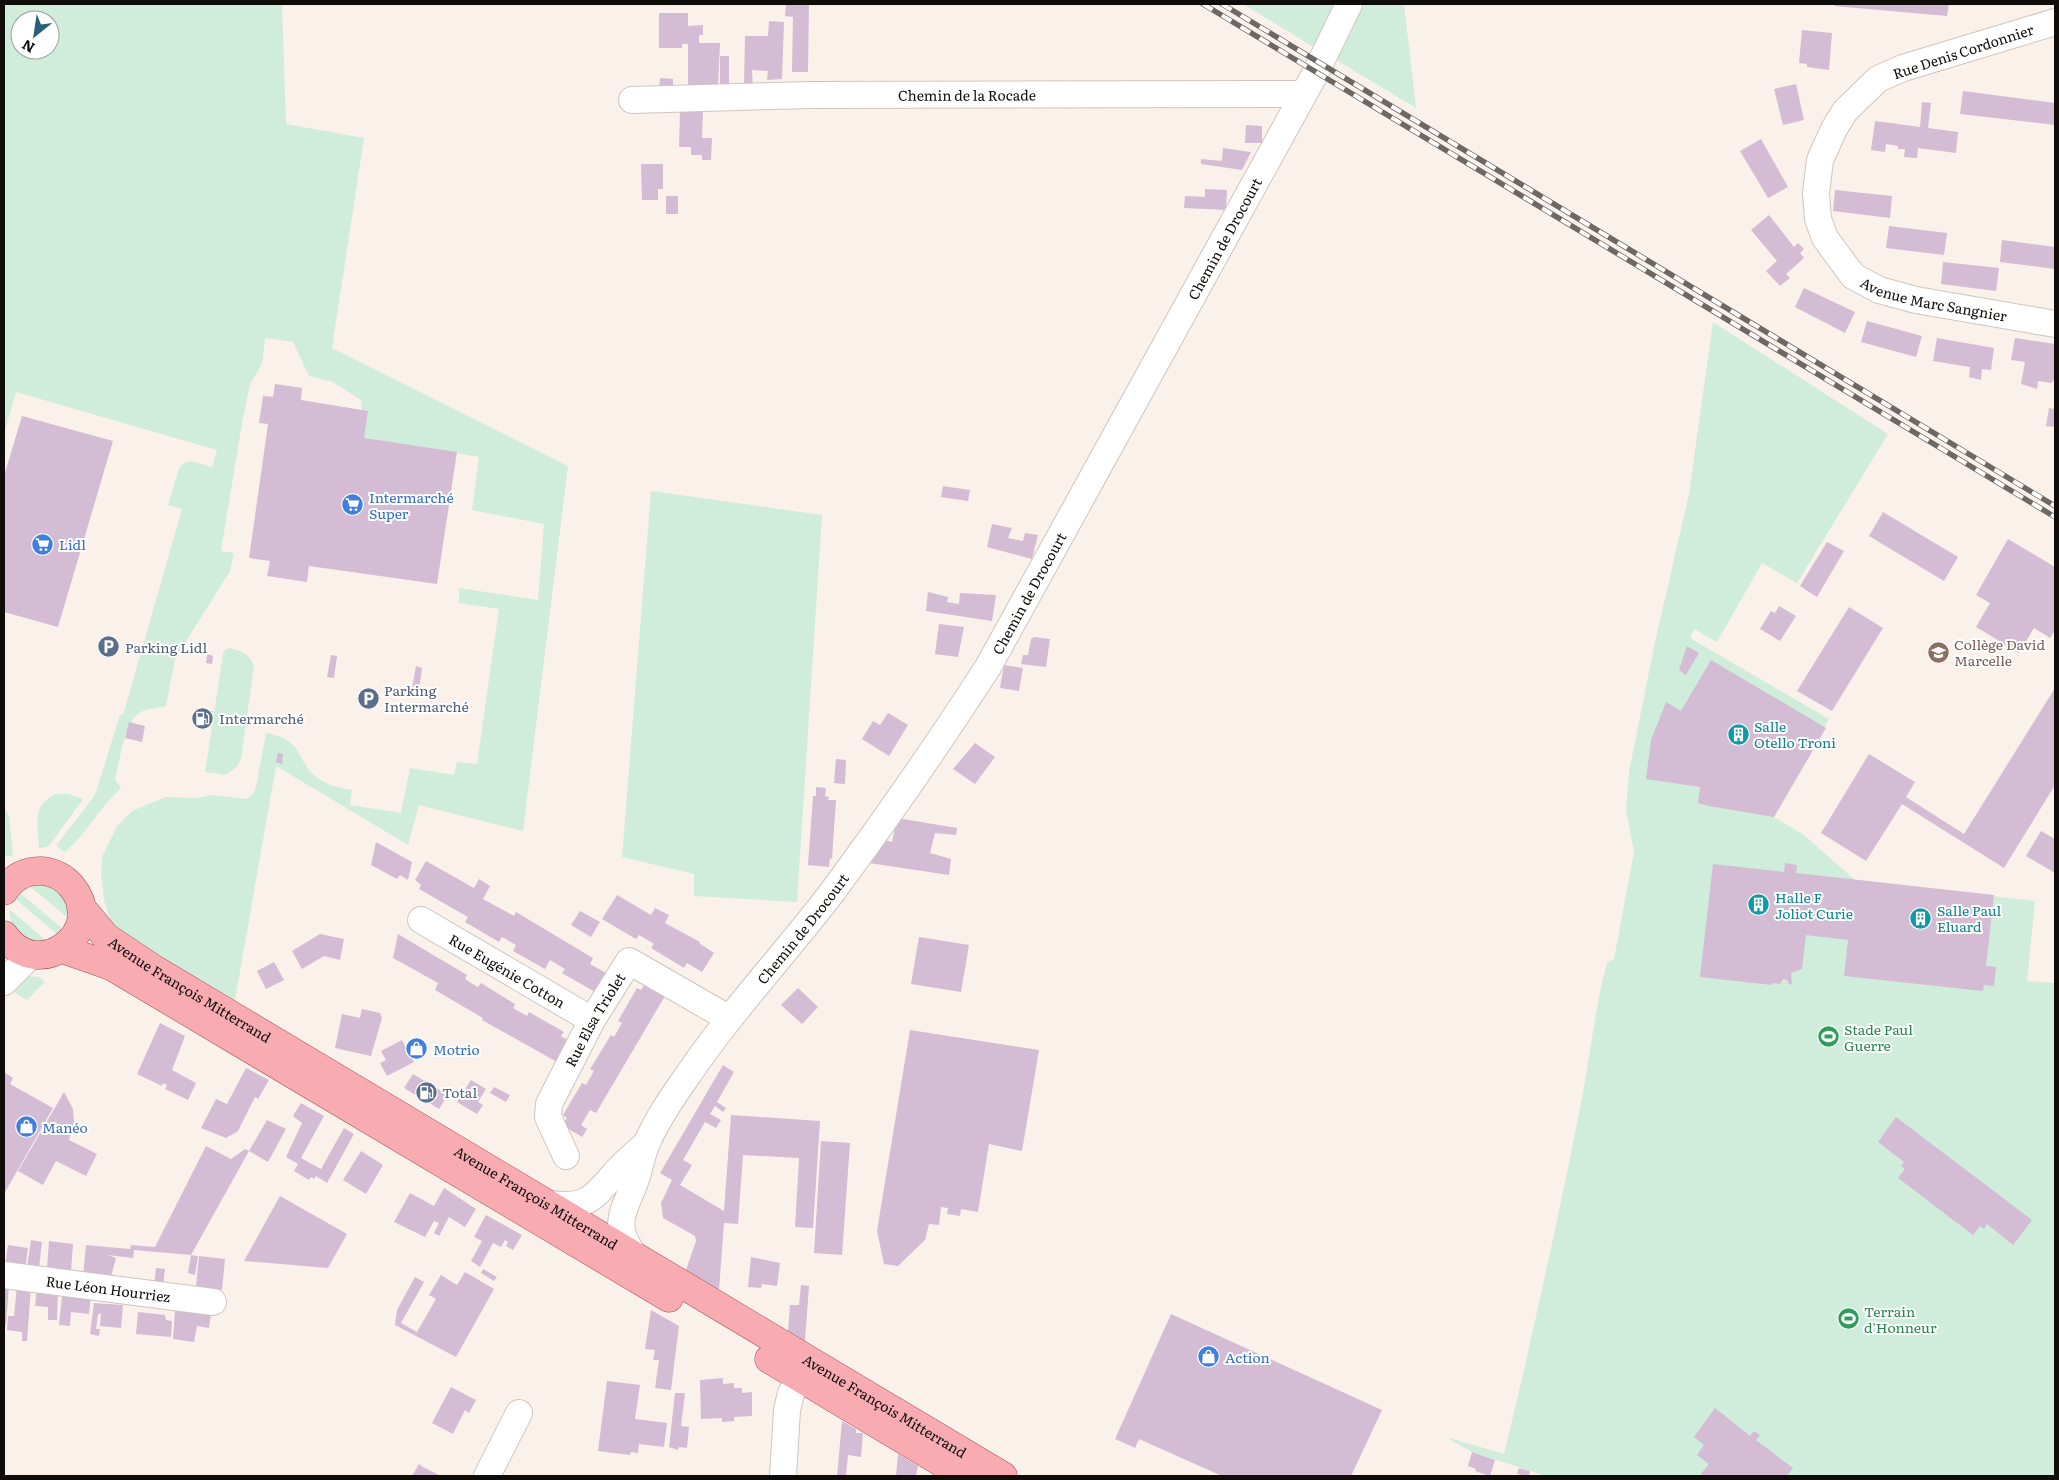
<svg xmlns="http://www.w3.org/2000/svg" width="2059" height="1480" viewBox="0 0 2059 1480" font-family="Literata,serif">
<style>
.green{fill:#d0ecdb;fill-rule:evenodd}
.building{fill:#d3bcd4}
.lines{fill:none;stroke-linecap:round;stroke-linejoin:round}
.minor-casing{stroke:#cec5bf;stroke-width:28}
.major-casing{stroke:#a45055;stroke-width:29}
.minor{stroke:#fff;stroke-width:26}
.major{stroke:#f8acb1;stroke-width:28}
.rail-casing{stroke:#6e6865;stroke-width:5.5}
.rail{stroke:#fff;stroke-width:4;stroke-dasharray:11;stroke-linecap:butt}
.labels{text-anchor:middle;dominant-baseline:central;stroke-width:4;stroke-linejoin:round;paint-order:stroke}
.street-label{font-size:14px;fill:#0f0c0a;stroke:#fff}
.shop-label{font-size:14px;fill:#366cbe;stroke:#fff;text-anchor:start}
.education-label{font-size:14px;fill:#785e54;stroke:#fff;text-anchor:start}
.service-label{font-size:14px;fill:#4e5e75;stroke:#fff;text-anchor:start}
.culture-label{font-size:14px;fill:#0d838f;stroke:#fff;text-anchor:start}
.leisure-label{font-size:14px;fill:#27864d;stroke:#fff;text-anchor:start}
</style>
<rect width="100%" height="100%" fill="#fbf1eb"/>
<path class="green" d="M4,4H282L286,124L364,138L332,348L568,466L523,831L419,805L408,845L276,766L235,1000L112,927L104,900L101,874L102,857L117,826L132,811L166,797L198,798L212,795L246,799L253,794L256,787L266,733C306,740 294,761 319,779C329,786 341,788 352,790L350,805L401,813L410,768L454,775L457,762L477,764L499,609L459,603V588L538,600L544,524L472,510L479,457L364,438L361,400L333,382L309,376L293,342L265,338L262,364L250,384L242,423L221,551L234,553L230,571L175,659L166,706C157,708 147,708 139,713C124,722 120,762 115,779L121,788C100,807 87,833 65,852L56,846L95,795L120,715H123L182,509L168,505L179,469C185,456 201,464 212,467L217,450L16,392L4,434ZM20,20H50V50H20Z
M1243,4H1339L1317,49Z
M1359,4H1404L1416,108L1333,58Z
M1713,322L1888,434L1797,583L1762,563L1717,642L1694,629L1690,638L1829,719L1774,817L1804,835L1855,880L2035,901L2027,981L2055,983V1476H1546L1472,1452L1446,1437L1504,1454C1532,1339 1557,1224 1580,1108C1590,1060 1594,1011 1607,963L1614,959L1634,852L1626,810L1629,772L1655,642L1689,494Z
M651,491L822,515L797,902L694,896V874L622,857Z
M230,648C242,651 250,654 254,666L241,758L238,766L225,775L205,772L223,654L225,650Z
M56,794H68L83,799L51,843L47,847L39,848C38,826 31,805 56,794Z
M4,807L9,816L13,855L4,857Z
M47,882L67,899L69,919L27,884Z
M18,891L64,930L58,935L13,897Z
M9,909L48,942C26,947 10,929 9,909Z
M28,976L39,977L45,982L27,1000L11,990Z"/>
<path class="building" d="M786,4H809L808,72H792L793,17L785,16Z
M1835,4H1949L1947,16L1834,6Z
M659,13H688V26L703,25V35H699V43H720L718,88L688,89V44H682V48H659Z
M769,21L784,22L782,79L767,80L768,71L752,70L753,88H744L745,36H768Z
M1802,30L1832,33L1829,70L1807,67V64L1799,63Z
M720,56H729V88H720Z
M660,78L673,79V91L659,92Z
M1796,84L1804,120L1783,125L1774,89Z
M1963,91L2055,103V125L1960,114Z
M1922,102L1931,103L1928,128L1958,132L1956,153L1918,148L1917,158L1904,157L1905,149H1898V146L1886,144L1885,152L1871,150L1875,121L1920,127Z
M680,110L703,111L702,138H712L711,160H702V155H691V147H679Z
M1246,125L1262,126V143H1245Z
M1761,139L1788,187L1768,198L1740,151Z
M1223,148L1251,152L1242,170L1201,164V159L1222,161Z
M641,164H663V189H658V200H642Z
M1205,189L1227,190L1226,210L1184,208L1185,196L1205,197Z
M1835,190L1892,196L1890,218L1833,211Z
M666,196H678V214H666Z
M1769,215L1794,247L1798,243L1804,249L1800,253L1804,258L1786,274L1790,278L1780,286L1766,271L1777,261L1751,230Z
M1889,226L1947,233L1944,255L1886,248Z
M2002,240L2055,247V269L2000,262Z
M1943,262L1999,268L1996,291L1941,284Z
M1804,288L1855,312L1845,333L1795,307Z
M1867,321L1922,336L1916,357L1861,342Z
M1937,338L1994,348L1991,370L1982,369L1981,380L1969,377L1970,367L1933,361Z
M2015,338L2055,344L2054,380L2051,383L2038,381L2037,389L2021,384L2025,362L2011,360Z
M275,384L302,388L301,400L368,411L364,438L457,452L437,584L309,566L307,582L267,576L270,561L249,558L268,424L259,423L263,396L273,397Z
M2049,408L2055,409V427L2046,426Z
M22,416L113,441L58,627L4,612V476Z
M943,486L970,490L968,501L941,497Z
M1883,512L1958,557L1944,581L1869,536Z
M992,524L1012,528L1008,538L1023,541L1025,533L1038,535L1032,559L987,547Z
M2008,539L2055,567V630L2050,638L2034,628L2019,653L1976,627L1990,603L1976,595Z
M1827,542L1844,551L1817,597L1800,586Z
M928,592L948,597L947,602L959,604L960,593L996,595L992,621L926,611Z
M1779,606L1796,616L1780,641L1760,629L1771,611L1775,613Z
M1849,607L1883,628L1832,711L1797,691Z
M939,624L964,627L958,657L935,654Z
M1034,637L1050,639L1046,667L1021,664L1023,655H1028L1031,639Z
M1687,646L1699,653L1686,675L1679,670Z
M207,654L213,656L212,664L206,663Z
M331,655L337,656L334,678L327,677Z
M1711,660L1826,728L1774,817L1709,806L1698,803L1700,787L1646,779L1651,740L1666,702L1681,711Z
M1004,665L1023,668L1019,691L1000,688Z
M416,666L422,668L419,690L412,689Z
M2055,688V785L2004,868L1902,804L1866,861L1821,833L1869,754L1915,782L1906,797L1964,834Z
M196,708L213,711L210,727L193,725Z
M888,713L908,725L889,756L862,739L873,721L880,725Z
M129,722L145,726L142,742L125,738Z
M975,743L995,757L975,784L953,769Z
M278,753L283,754L282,764L276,762Z
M836,759L846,760L845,784L834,783Z
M816,787L826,788L825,796L829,797L828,800H836L832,859L830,858L829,867L808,865L813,796H816Z
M897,818L957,828L956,835L935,833L930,853L951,859L949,875L862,862L882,839L892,842Z
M2041,831L2055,839V873L2026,856Z
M376,842L412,862L408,880L400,875L397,879L371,865Z
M426,861L474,888L479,879L490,886L483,899L514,916L516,912L593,958L590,964L608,974L597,993L562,973L565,969L550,960L545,969L513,951L516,945L502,937L499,942L465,922L468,917L419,889L421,885L415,880Z
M1785,863L1797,865L1796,873L1994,895L1986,966L1996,967L1994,986L1984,985L1983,991L1844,976L1848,940L1806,935L1802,969L1791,973L1792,985L1788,983V980L1783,979L1780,984L1773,983L1772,985L1700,977L1713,864L1784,872Z
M617,895L651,915L655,908L669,915L665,923L700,942L699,943L714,953L702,972L687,963L684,968L651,948L654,944L646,939L639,935L636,939L602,919Z
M580,911L600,922L591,937L571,925Z
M320,934L344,939L340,960L324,956L302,969L292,951Z
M398,934L467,975L465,979L471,983L478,987L481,983L515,1004L513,1008L527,1016L529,1012L564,1032L561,1036L569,1041L557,1062L482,1020L483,1018L435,990L438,983L393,958Z
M919,937L969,945L961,992L911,984Z
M274,962L284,980L266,989L257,971Z
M645,984L665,996L596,1113L590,1110L581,1125L587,1129L582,1137L562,1125L567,1118L563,1115L582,1083L586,1085L594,1071L590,1069L611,1035L614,1037L622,1023L618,1021L637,988L641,990Z
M798,988L818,1007L802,1024L781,1005Z
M362,1009L380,1013L382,1018L371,1056L335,1048L342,1014L360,1018Z
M160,1023L185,1036L172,1070L196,1083L188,1100L165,1089L167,1085L163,1083L162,1086L137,1074Z
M910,1030L1039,1050L1022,1151L989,1144L978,1212L961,1209L960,1216L947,1214L948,1208L941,1207L939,1225L929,1224L925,1240L898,1266L884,1264L877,1231Z
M402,1040L414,1062L387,1076L380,1063L386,1060L381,1051Z
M723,1065L734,1072L717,1102L726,1108L723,1112L715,1106L710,1114L721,1120L716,1128L705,1122L683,1160L692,1165L680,1185L724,1211L731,1115L820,1121L813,1228L795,1227L799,1158L743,1155L738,1224L724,1223L719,1290L686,1270L696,1241L695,1236L663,1218L661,1203L672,1180L660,1173Z
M246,1068L269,1080L258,1099L255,1097L238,1131L226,1138L201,1128L216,1099L227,1104Z
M4,1072L13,1078L10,1084L53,1108L4,1194Z
M413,1074L448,1095L439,1109L404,1088Z
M471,1080L486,1089L478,1102L483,1105L477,1114L457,1102Z
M494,1087L510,1095L506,1102L490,1093Z
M64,1092L73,1109L74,1122L69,1140L97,1154L86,1176L56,1161L43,1185L18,1171Z
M301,1103L324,1116L301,1158L321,1169L344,1128L354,1134L327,1183L316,1176L314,1179L311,1177L309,1180L294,1171L298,1164L286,1157L302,1123L293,1116Z
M1896,1117L2032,1220L2013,1245L1987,1224L1984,1229L1980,1226L1973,1235L1898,1178L1905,1169L1901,1166L1904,1162L1878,1142Z
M267,1120L286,1129L268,1162L249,1151Z
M821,1141L850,1143L842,1255L814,1253Z
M206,1146L231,1159L245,1149L249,1151L191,1255L198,1256L195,1275L188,1273L191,1255L134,1250L133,1258L108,1255L116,1258L110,1280L83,1276L86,1245L130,1249L131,1245L155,1247Z
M361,1151L383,1165L366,1194L343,1180Z
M444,1188L476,1209L465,1227L449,1217L439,1236L434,1233L439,1223L434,1221L425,1237L394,1222L410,1193L434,1206Z
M280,1196L347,1234L328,1268L244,1261Z
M486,1215L522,1235L513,1250L506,1246L508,1242L505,1240L501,1247L493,1243L480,1267L471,1261L482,1241L474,1237Z
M31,1240L42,1242L39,1268L27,1267Z
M49,1241L73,1244L71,1271L47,1268Z
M8,1245L28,1248L25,1269L5,1266Z
M199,1256L225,1259L222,1290L196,1286Z
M751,1257L780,1263L777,1286L762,1284L761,1288L748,1287Z
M156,1268L165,1269L163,1287L154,1286Z
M483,1269L497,1277L494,1281L481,1273Z
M465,1272L494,1289L456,1357L395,1325L397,1310L415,1277L424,1282L401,1323L417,1332L436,1299L429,1295L441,1275L457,1285Z
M4,1284L9,1285L6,1325H4Z
M801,1285L809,1286L805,1341L788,1331L790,1305H799Z
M17,1286L31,1287L27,1341H22V1332L7,1330L8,1316H14Z
M37,1288L58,1291L57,1320H48V1307L35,1306Z
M91,1295L89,1314L71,1312L70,1326L59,1325L62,1296Z
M94,1303L123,1305L121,1328L100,1326L101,1314H98L96,1329H100L99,1336L90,1334Z
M175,1310L211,1314L209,1328L197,1326L194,1342L173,1339Z
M651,1310L679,1326L671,1390L655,1388L659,1360H653L655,1350L645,1349Z
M138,1312L165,1315L166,1320L172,1321L171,1337L136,1334Z
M1171,1314L1382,1410L1351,1476H1222L1139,1439L1135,1448L1115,1439Z
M723,1378V1384L734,1383V1388H742V1393L752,1392V1416L734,1417V1421L722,1422V1418L701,1419L700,1380Z
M607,1381L640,1385L635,1419L667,1423L664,1447L639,1444L638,1453L631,1452L630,1455L598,1451Z
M451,1387L476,1400L469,1413L465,1410L453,1434L432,1423Z
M675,1393H685L681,1426L689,1427L687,1448L679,1447L678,1450L669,1447Z
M1715,1408L1750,1436L1754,1431L1760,1435L1756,1440L1793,1468L1787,1476H1704L1701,1474L1709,1464L1697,1455L1704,1445L1694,1437Z
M842,1421L856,1429V1433H863L861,1457L848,1455L846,1476H837Z
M1472,1452L1495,1460L1490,1476L1475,1471L1476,1469L1468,1466Z
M898,1454L918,1466L916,1476H896Z
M419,1464L423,1467L441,1476H412Z
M1519,1468L1530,1471L1529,1476L1517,1474Z"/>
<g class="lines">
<defs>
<g id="minor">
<path id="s1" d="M2055,22L1903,68L1878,79L1845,111L1834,129L1820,160L1816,193L1818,219L1825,238L1853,276L1879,290L1916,300L2055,324"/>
<path id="s2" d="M632,100L809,95L1303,94"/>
<path id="s3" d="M421,920L592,1020"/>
<path d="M4,982L32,954"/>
<path id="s4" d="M566,1156L548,1117L549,1104L592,1020L629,961L728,1018"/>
<path d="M549,1204C588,1209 593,1198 617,1171C626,1161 636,1153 646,1144"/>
<path id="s5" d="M634,1255C610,1223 625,1211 636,1179C640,1167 642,1154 647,1143C657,1119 673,1096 688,1075C732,1010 786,953 833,891C887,818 939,743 988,667L1235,219L1316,72L1349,4"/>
<path id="s6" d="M4,1275L213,1302"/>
<path d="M487,1476L519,1413"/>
<path d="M783,1476L787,1410L791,1393L810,1362"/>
</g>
<g id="major">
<path d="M4,891C12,878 26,870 42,871C54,872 65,878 72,887C108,931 38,985 4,935"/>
<path id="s7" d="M81,907L106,937L154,969L1003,1476"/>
<path d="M62,949L111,966L669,1298"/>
<path d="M769,1359L964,1476"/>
</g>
</defs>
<use href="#minor" class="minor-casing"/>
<use href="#major" class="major-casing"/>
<use href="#minor" class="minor"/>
<use href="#major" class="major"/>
<defs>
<path id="rail" d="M1203,4L2055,517
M1222,4L2055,506"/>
</defs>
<use href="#rail" class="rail-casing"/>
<use href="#rail" class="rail"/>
</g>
<defs>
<symbol id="supermarket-disc" viewBox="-11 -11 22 22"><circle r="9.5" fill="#3f7fe0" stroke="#fff"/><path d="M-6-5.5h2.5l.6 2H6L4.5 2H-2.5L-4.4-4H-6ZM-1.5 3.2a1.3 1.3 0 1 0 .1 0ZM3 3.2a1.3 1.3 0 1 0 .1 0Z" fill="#fff"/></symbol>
<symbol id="parking-disc" viewBox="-11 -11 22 22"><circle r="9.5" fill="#5c6f8a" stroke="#fff"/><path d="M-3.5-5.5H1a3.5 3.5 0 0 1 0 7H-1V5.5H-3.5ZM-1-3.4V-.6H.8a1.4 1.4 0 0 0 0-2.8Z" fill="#fff"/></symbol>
<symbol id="school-disc" viewBox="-11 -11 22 22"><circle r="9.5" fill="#8d6e63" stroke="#fff"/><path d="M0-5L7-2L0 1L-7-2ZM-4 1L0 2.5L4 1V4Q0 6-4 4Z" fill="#fff"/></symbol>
<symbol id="fuel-disc" viewBox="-11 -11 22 22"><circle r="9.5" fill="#5c6f8a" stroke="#fff"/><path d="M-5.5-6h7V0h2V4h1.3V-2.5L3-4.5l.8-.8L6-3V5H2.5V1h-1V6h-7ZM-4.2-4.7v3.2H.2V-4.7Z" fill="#fff"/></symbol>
<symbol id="building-disc" viewBox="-11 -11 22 22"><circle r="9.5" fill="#0f9aa8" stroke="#fff"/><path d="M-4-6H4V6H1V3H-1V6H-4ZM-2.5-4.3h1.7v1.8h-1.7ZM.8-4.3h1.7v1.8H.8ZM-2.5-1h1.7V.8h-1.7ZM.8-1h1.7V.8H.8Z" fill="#fff"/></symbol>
<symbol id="stadium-disc" viewBox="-11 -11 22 22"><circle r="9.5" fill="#2e9e5b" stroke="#fff"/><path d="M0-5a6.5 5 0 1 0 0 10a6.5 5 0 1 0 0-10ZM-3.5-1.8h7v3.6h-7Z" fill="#fff"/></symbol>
<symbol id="shop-disc" viewBox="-11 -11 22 22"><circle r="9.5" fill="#3f7fe0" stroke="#fff"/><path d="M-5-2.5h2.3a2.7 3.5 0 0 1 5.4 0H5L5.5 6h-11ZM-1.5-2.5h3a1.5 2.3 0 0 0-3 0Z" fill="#fff"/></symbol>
</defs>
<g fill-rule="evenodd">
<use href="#supermarket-disc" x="340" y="492" width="25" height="25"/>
<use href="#supermarket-disc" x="30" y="532" width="25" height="25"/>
<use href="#parking-disc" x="96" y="634" width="25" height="25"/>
<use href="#school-disc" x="1926" y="640" width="25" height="25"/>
<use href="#parking-disc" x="356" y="686" width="25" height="25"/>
<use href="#fuel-disc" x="190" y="706" width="25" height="25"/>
<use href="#building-disc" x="1726" y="722" width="25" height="25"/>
<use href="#building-disc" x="1746" y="892" width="25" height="25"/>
<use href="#building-disc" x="1908" y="906" width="25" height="25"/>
<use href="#stadium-disc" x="1816" y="1024" width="25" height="25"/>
<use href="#shop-disc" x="404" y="1036" width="25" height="25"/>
<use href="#fuel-disc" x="414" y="1080" width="25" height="25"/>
<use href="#shop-disc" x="14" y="1114" width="25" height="25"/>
<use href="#stadium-disc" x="1836" y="1306" width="25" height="25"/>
<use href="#shop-disc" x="1196" y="1344" width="25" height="25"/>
</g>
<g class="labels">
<g class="street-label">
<text transform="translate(1963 51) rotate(-18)">Rue Denis Cordonnier</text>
<text stroke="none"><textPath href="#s2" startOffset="335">Chemin de la Rocade</textPath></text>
<text stroke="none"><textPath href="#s5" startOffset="1195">Chemin de Drocourt</textPath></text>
<text stroke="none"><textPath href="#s1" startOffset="499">Avenue Marc Sangnier</textPath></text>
<text stroke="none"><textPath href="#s5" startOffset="790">Chemin de Drocourt</textPath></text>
<text stroke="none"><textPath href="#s5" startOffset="385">Chemin de Drocourt</textPath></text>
<text stroke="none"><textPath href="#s3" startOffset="100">Rue Eugénie Cotton</textPath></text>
<text stroke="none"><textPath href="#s7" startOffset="138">Avenue François Mitterrand</textPath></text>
<text stroke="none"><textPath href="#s4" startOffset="152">Rue Elsa Triolet</textPath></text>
<text stroke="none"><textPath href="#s7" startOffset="542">Avenue François Mitterrand</textPath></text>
<text stroke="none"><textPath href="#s6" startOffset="105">Rue Léon Hourriez</textPath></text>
<text stroke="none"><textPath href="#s7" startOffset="948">Avenue François Mitterrand</textPath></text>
</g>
<g class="shop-label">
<text x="369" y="497">Intermarché<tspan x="369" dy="16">Super</tspan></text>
<text x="59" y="544">Lidl</text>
<text x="433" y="1049">Motrio</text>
<text x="42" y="1127">Manéo</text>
<text x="1225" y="1357">Action</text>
</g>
<g class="education-label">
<text x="1954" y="644">Collège David<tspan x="1954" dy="16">Marcelle</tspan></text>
</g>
<g class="service-label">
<text x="125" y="647">Parking Lidl</text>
<text x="384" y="690">Parking<tspan x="384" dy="16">Intermarché</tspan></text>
<text x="219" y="718">Intermarché</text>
<text x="442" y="1092">Total</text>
</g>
<g class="culture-label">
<text x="1754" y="726">Salle<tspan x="1754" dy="16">Otello Troni</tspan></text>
<text x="1775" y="897">Halle F<tspan x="1775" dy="16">Joliot Curie</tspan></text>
<text x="1937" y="910">Salle Paul<tspan x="1937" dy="16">Eluard</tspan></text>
</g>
<g class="leisure-label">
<text x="1844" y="1029">Stade Paul<tspan x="1844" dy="16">Guerre</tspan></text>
<text x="1864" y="1311">Terrain<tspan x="1864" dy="16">d'Honneur</tspan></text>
</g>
</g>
<rect width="2059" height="1480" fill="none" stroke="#0f0c0a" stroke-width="10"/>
<g transform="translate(35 35) rotate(210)"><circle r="24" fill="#ffffff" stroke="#9f9e9d"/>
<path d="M0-4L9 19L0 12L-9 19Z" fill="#27607a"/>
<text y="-8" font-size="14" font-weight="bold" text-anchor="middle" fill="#0f0c0a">N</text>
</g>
</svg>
